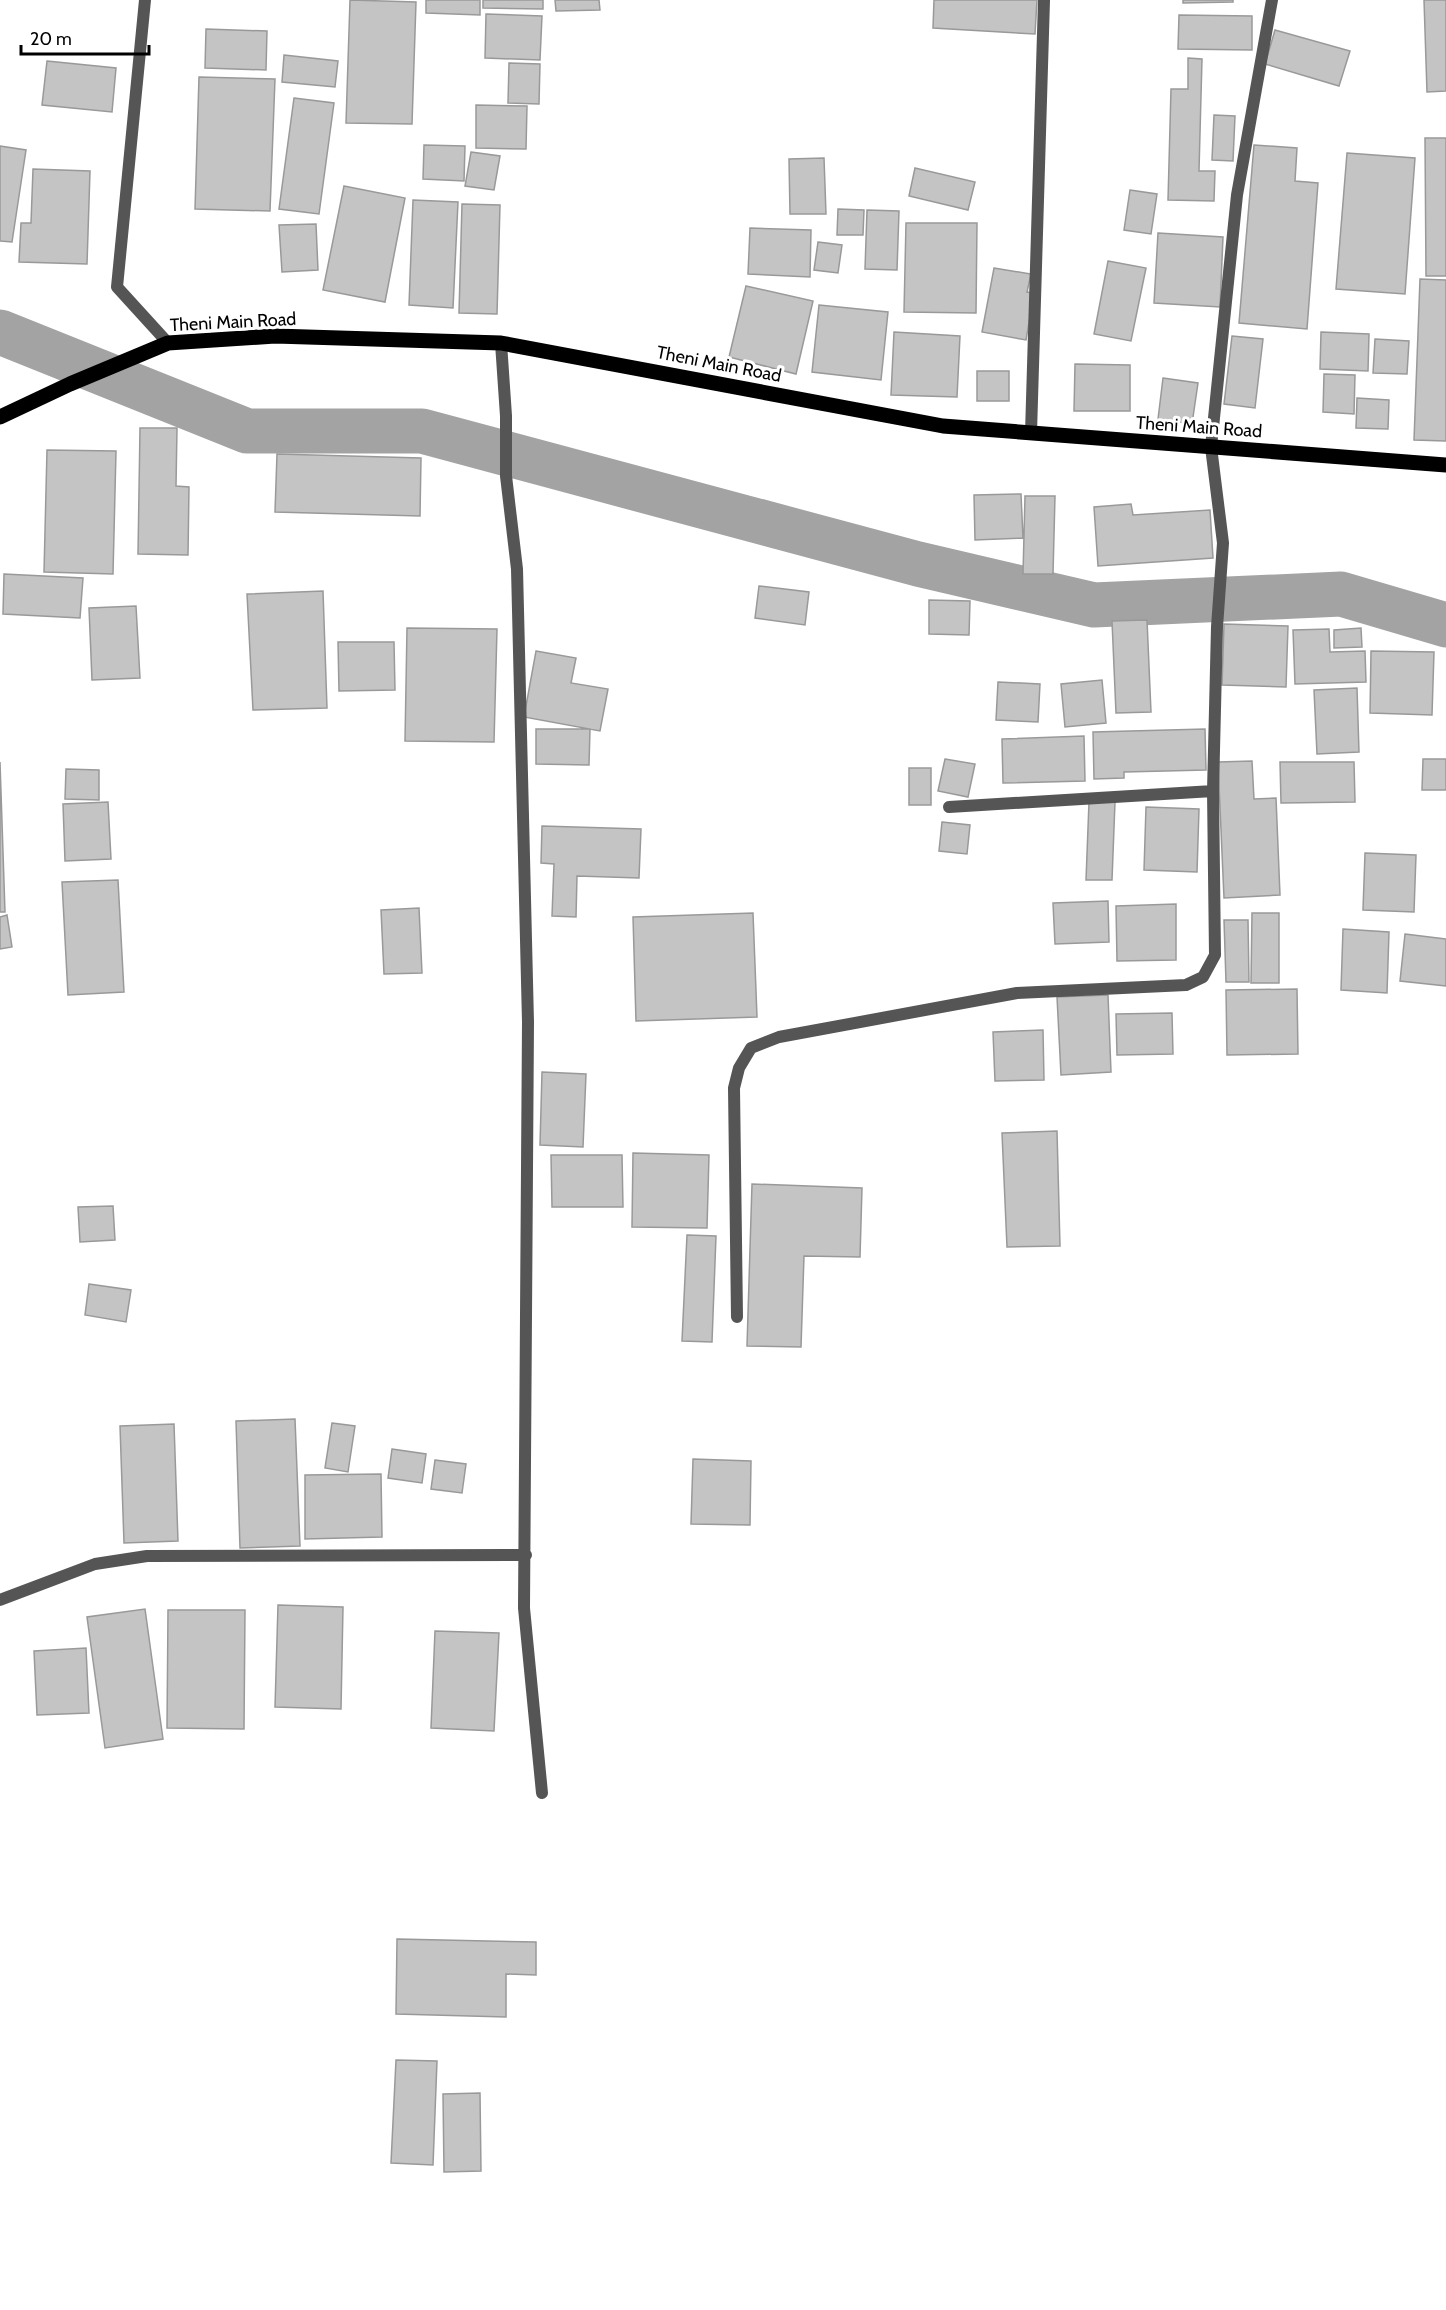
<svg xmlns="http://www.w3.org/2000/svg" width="1446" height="2310" viewBox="0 0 1446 2310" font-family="Cabin,sans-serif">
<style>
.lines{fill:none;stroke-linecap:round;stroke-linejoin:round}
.canal{stroke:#a3a3a3;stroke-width:45}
.building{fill:#c4c4c4;stroke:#999;stroke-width:1.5}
.street{stroke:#555;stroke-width:12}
.primary{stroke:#000;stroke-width:15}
.labels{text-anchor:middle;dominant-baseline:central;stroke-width:6;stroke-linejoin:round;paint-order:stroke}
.street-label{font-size:18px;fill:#000;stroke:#fff}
</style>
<rect width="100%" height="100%" fill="#fff"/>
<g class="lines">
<path class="canal" d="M0,332L247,431H422L918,564L1094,605L1341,594L1446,625"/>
</g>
<path class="building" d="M350,0L416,2L412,124L346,123Z
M426,0H480V15L426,13Z
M483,0H543V9L483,8Z
M555,0H599L600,10L556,11Z
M934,0H1037L1035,34L933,28Z
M1183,0H1233V2L1183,3Z
M1424,0H1446V91L1427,92Z
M486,14L542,16L540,60L485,58Z
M1179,15L1252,16V50L1178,49Z
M206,29L267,31L266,70L205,68Z
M1275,30L1350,51L1339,86L1265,64Z
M284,55L338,61L335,87L282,82Z
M1188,58L1202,59L1199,171H1215L1214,201L1168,200L1171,89H1188Z
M47,61L116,68L112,112L42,105Z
M509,63L540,64L539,104L508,103Z
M199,77L275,79L270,211L195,209Z
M294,98L334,103L319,214L279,209Z
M476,105L527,106L526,149L476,148Z
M1214,115L1235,116L1233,161L1212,160Z
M1425,138H1446V276H1426Z
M424,145L465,146L464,181L423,179Z
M1254,145L1297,148L1295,181L1318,183L1307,329L1239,323Z
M0,146L26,150L12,242L0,241Z
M471,152L500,156L494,190L465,186Z
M1347,153L1415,158L1405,294L1336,289Z
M824,158L826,214H790L789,159Z
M915,168L975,182L968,210L909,196Z
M33,169L90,171L87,264L19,262L21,223H31Z
M344,186L405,198L385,302L323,290Z
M1130,190L1157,194L1151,234L1124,230Z
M413,200L458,202L453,308L409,305Z
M462,204L500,205L497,314L459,313Z
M838,209L864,210L863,235H837Z
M867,210L899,211L897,270L865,269Z
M906,223H977L976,313L904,312Z
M316,224L318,270L282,272L279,225Z
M750,228L811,230L810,277L748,274Z
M1158,233L1223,237L1220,307L1154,303Z
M818,242L842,245L838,273L814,270Z
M1108,261L1146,268L1131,341L1094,334Z
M994,268L1031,274L1027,292L1034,293L1026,340L982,332Z
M1420,279L1446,280V441L1414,440Z
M746,286L813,301L796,374L729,357Z
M819,305L888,312L881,380L812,372Z
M894,332L960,336L957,397L891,395Z
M1321,332L1369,334L1368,371L1320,369Z
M1232,336L1263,339L1255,408L1224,404Z
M1375,339L1409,341L1407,374L1373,373Z
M1075,364L1130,365V411H1074Z
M977,371H1009V401H977Z
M1324,374L1355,375L1354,414L1323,412Z
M1163,378L1198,383L1192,424L1158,419Z
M1357,398L1389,400L1388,429L1356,428Z
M140,428H177L176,486L189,487L188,555L138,554Z
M47,450L116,451L113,574L44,572Z
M277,454L421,458L420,516L275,512Z
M1021,494L1023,538L975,540L974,495Z
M1025,496H1055L1053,574H1023Z
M1131,504L1133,515L1210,510L1213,558L1098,566L1094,507Z
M4,574L83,578L80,618L3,614Z
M759,586L809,592L805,625L755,618Z
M323,591L327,708L253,710L247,594Z
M929,600L970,601L969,635L929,634Z
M136,606L140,678L92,680L89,608Z
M1147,620L1151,712L1116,713L1112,621Z
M1224,624L1288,626L1286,687L1222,685Z
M407,628L497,629L494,742L405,741Z
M1361,628L1362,647L1334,648V630Z
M1329,629L1330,652L1365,651L1366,682L1295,684L1293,630Z
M338,642H394L395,690L339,691Z
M536,651L576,658L571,683L608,689L600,731L524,717Z
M1371,651L1434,652L1432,715L1370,713Z
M1102,680L1106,723L1065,727L1061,684Z
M998,682L1040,684L1038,722L996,720Z
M1357,688L1359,752L1317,754L1314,690Z
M536,729H590L589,765L536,764Z
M1205,729L1206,770L1124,772V778L1094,779L1093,732Z
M1084,736L1085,781L1003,783L1002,739Z
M945,759L975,764L968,797L938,791Z
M1423,759H1446V790H1422Z
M1252,761L1254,799L1276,798L1280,895L1224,898L1218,762Z
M0,762L5,912H0Z
M1280,762H1354L1355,802L1281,803Z
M909,768H931V805H909Z
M66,769L99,770V800L65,799Z
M108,802L111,859L65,861L63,804Z
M1089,802H1115L1112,880H1086Z
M1146,807L1199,809L1197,872L1144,870Z
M942,822L970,825L967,854L939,851Z
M542,826L641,829L639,878L577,876L576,917L552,916L554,864L541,863Z
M1365,853L1416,855L1414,912L1363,910Z
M118,880L124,992L68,995L62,882Z
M1108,901L1109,942L1055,944L1053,903Z
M1176,904V960L1117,961L1116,906Z
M419,908L422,973L384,974L381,910Z
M753,913L757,1017L636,1021L633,917Z
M1252,913H1279V983H1251Z
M7,915L12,947L0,949V917Z
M1224,920H1248L1249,982H1226Z
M1343,929L1389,932L1387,993L1341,990Z
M1405,934L1446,939V986L1400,981Z
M1297,989L1298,1054L1227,1055L1226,990Z
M1108,995L1111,1072L1061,1075L1057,997Z
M1172,1013L1173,1054L1117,1055L1116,1014Z
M1043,1030L1044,1080L995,1081L993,1032Z
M542,1072L586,1074L583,1147L540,1145Z
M1057,1131L1060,1246L1007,1247L1002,1133Z
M633,1153L709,1155L707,1228L632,1227Z
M551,1155H622L623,1207H552Z
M752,1184L862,1188L860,1257L804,1256L801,1347L747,1346Z
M113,1206L115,1240L80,1242L78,1207Z
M687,1235L716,1236L712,1342L682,1341Z
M89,1284L131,1290L126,1322L85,1315Z
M295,1419L300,1546L240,1548L236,1421Z
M332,1423L355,1426L348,1472L325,1468Z
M174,1424L178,1541L124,1543L120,1426Z
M392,1449L426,1454L422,1483L388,1478Z
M693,1459L751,1461L750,1525L691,1524Z
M435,1460L466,1464L462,1493L431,1489Z
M381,1474L382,1537L305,1539V1475Z
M278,1605L343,1607L341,1709L275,1707Z
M145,1609L163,1739L105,1748L87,1617Z
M168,1610H245L244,1729L167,1728Z
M435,1631L499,1633L494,1731L431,1728Z
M86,1648L89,1713L37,1715L34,1651Z
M397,1939L536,1942V1975L506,1974V2017L396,2014Z
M396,2060L437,2061L433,2165L391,2163Z
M480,2093L481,2171L444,2172L443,2094Z"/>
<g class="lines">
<path class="street" d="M145,0L117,287L168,343
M501,343L506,416V476L517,569L528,1022L524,1608L542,1793
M1031,433L1044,0
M949,807L1213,791
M737,1317L734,1088L739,1068L751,1048L779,1037L1017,993L1186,985L1203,977L1215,955L1213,791L1217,627L1223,543L1211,447L1237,195L1272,0
M0,1600L95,1564L147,1556L526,1555"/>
<path class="primary" d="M0,417L70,384L168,343L275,336L501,343L943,426L1446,465"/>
</g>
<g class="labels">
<g class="street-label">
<text transform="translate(233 322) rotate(-3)">Theni Main Road</text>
<text transform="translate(719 364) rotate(11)">Theni Main Road</text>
<text transform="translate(1199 427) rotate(4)">Theni Main Road</text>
</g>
</g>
<path d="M21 45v9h128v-9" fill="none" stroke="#000000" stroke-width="3"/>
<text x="30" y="45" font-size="18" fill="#000000" stroke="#ffffff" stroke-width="4.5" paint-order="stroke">20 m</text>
</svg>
